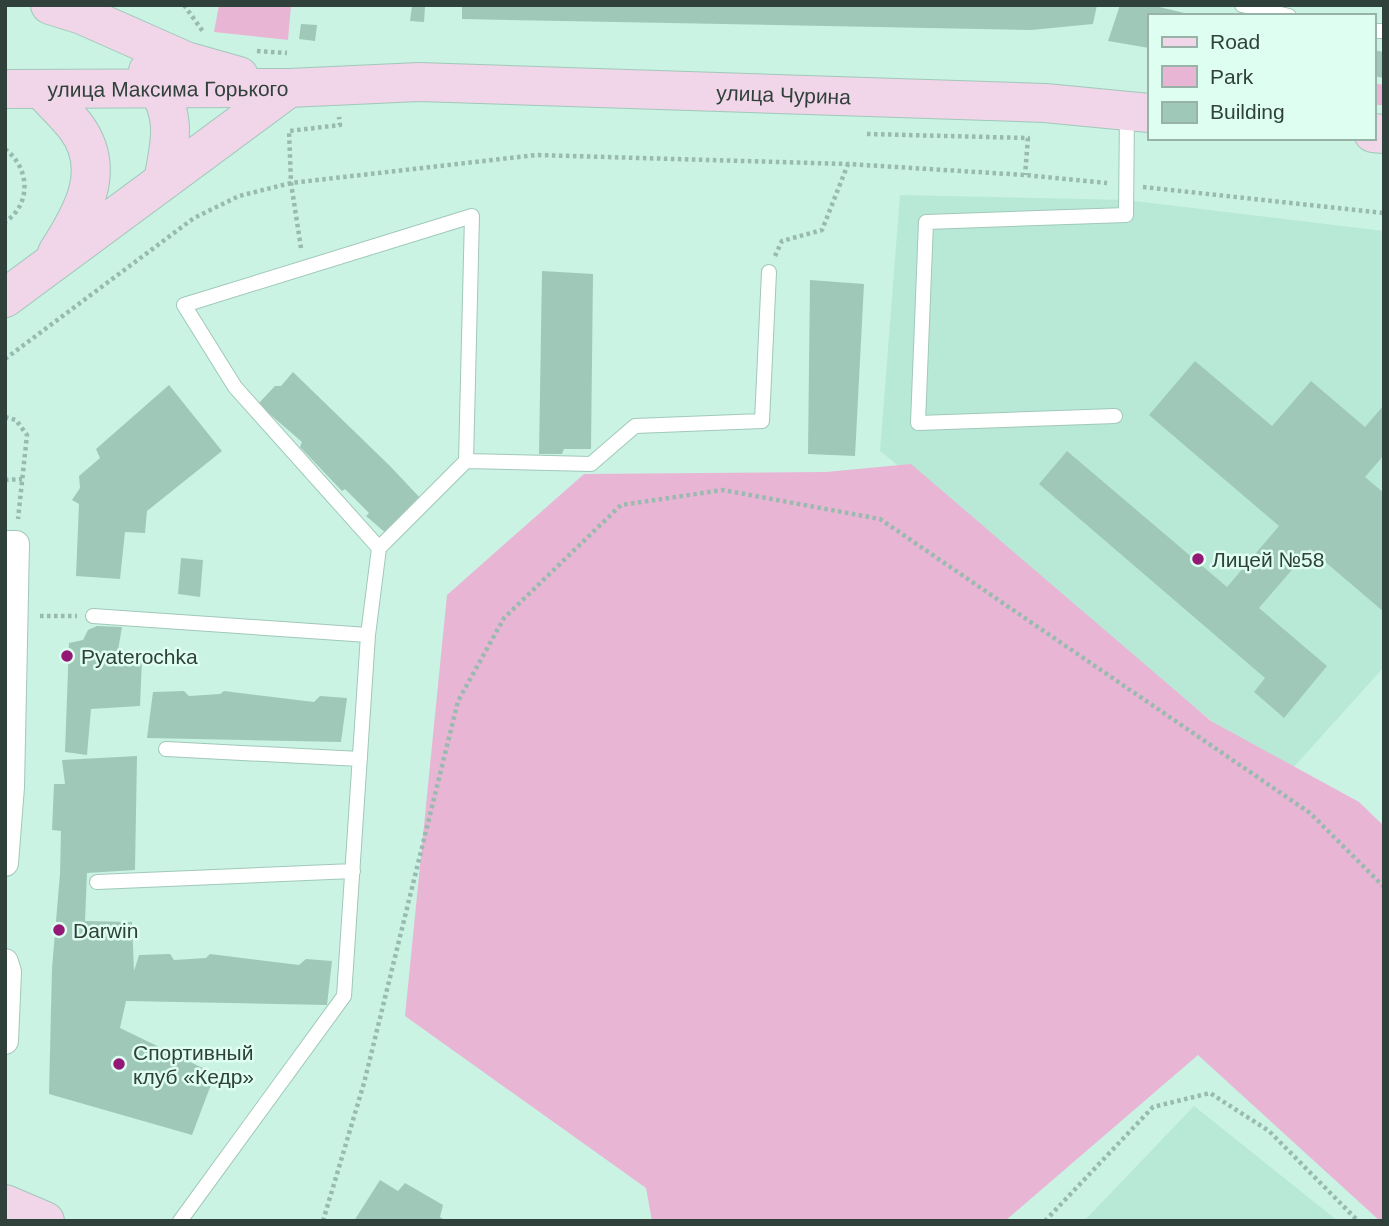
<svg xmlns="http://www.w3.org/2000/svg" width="1389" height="1226" viewBox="0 0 1389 1226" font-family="Helvetica,sans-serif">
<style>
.built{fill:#b8e9d7}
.green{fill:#e9b5d5}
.building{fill:#a0c8b9}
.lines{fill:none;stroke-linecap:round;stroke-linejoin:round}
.lane-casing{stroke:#a1c8ba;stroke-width:16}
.street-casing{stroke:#a1c8ba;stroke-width:28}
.secondary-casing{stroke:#a1c8ba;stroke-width:40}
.path{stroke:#99baae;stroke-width:4.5;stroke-dasharray:3.5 3.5;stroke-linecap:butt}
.lane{stroke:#fff;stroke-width:14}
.street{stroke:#fff;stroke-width:26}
.secondary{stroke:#f1d5e8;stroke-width:38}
.poi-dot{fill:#941974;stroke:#defef2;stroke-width:2.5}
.labels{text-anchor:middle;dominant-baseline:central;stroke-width:5;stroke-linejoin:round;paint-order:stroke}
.street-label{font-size:21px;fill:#30403a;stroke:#defef2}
.poi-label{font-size:21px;fill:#30403a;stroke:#defef2;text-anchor:start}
</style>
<rect width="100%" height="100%" fill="#caf3e4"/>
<path class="built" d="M900,195L1126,200L1384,231V667L1283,779L880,451Z
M1194,1106L1338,1221H1084Z"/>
<path class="green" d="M219,5H291L288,40L214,32Z
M1373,83L1384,85V105H1373Z
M911,464L1211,721L1359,802L1384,826V1221H1380L1198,1055L1005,1221H652L646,1188L405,1016L447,595L584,474L826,472Z"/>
<path class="building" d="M462,5H1097L1093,24L1031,30L462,19Z
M1120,5H1151L1197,16H1149V48L1108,41Z
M412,6L425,7L424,22L410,21Z
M301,24L317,25L315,41L299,39Z
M1373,50L1384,52V78L1373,76Z
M542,271L593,274L591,449H564L562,454H539Z
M810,280L864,284L855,456L808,454Z
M1195,361L1272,426L1311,381L1365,427L1384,405V455L1365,477L1384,493V612L1310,549L1259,608L1327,666L1284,718L1254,692L1265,678L1039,484L1067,451L1227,587L1279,526L1149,415Z
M293,372L390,466L423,501L387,534L366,516L369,513L345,489L342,491L300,447L302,442L258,404L275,386H281Z
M169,385L222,451L147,511L145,533L125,532L120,579L76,576L79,504L72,500L80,488L79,476L100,458L96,449Z
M181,558L203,560L200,597L178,594Z
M97,626L122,627L117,656L142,658L140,706L91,709L87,755L65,752L69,643L83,640L88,630Z
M184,691L189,696L220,694L224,691L314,702L320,696L347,698L341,742L147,738L153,692Z
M137,756L135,870L87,873L85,921L132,922L134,971L139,955L170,954L174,960L206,958L210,954L299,965L306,959L332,961L327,1005L126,1001L120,1028L215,1074L192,1135L49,1094L52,968L60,874L61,831L52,830L54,784H65L62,760Z
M380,1180L398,1191L405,1183L443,1205L440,1217L446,1221H354Z"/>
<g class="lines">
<defs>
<path id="lane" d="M1242,5L1289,16
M1373,31H1384
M1115,416L918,423L926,222L1126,215L1127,112
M466,461L591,464L635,426L762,421L769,272
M93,616L368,635
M166,749L360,759
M97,882L353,871
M180,1221L344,996L368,635L379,548L466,461L472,216L184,305L235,387L379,548"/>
<path id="street" d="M5,544H16L11,787L5,863
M5,962L8,972L5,1041"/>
<g id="secondary">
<path d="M50,5L82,15L186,61L239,76"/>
<path d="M148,71C177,114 172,133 163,181"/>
<path id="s1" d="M5,89L289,88L419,82L1045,103L1149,113"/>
<path d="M43,91C54,103 66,114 76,127C108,170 82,214 57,253"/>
<path d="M1373,133L1384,134"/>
<path d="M5,298L289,88"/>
<path d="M5,1204L45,1221"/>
</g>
</defs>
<use href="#lane" class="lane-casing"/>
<use href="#street" class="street-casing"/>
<use href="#secondary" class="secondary-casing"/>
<path class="path" d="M184,5L204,33
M257,51L287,53
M867,134L1028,138L1025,175
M5,149C30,168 32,204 5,222
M1143,187L1384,213
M301,248L291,183L289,131L340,125L339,117
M775,256L782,241L822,230L848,164
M5,359L194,218L239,196L291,183L536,155L848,164L1025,175L1107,183
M5,417L16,420L27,435L18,519
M5,480L22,479
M40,616H77
M323,1221L364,1083L458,701L504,618L621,505L723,490L880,519L1310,813L1384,887
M1045,1221L1153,1107L1210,1093L1269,1131L1358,1221"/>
<use href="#lane" class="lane"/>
<use href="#street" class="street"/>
<use href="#secondary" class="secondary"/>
</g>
<g class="poi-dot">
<circle cx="1198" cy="559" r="7"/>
<circle cx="67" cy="656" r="7"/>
<circle cx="59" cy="930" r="7"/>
<circle cx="119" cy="1064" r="7"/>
</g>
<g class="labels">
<g class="street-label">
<text stroke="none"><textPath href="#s1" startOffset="163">улица Максима Горького</textPath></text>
<text stroke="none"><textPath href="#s1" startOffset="779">улица Чурина</textPath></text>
</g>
<g class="poi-label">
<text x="1212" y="559">Лицей №58</text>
<text x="81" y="656">Pyaterochka</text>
<text x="73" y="930">Darwin</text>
<text x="133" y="1052">Спортивный<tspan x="133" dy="24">клуб «Кедр»</tspan></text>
</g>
</g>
<rect width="1389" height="1226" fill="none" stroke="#30403a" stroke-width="14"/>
<rect x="1148" y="14" width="228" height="126" fill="#defef2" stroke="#98b2a8" stroke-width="2"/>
<rect x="1162" y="37" width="35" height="10" fill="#f1d5e8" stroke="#98b2a8" stroke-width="2"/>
<text x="1210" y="49" font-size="21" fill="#30403a">Road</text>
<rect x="1162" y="66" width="35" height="21" fill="#e9b5d5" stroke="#98b2a8" stroke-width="2"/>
<text x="1210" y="84" font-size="21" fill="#30403a">Park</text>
<rect x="1162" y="102" width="35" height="21" fill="#a0c8b9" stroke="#98b2a8" stroke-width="2"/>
<text x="1210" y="119" font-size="21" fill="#30403a">Building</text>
</svg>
